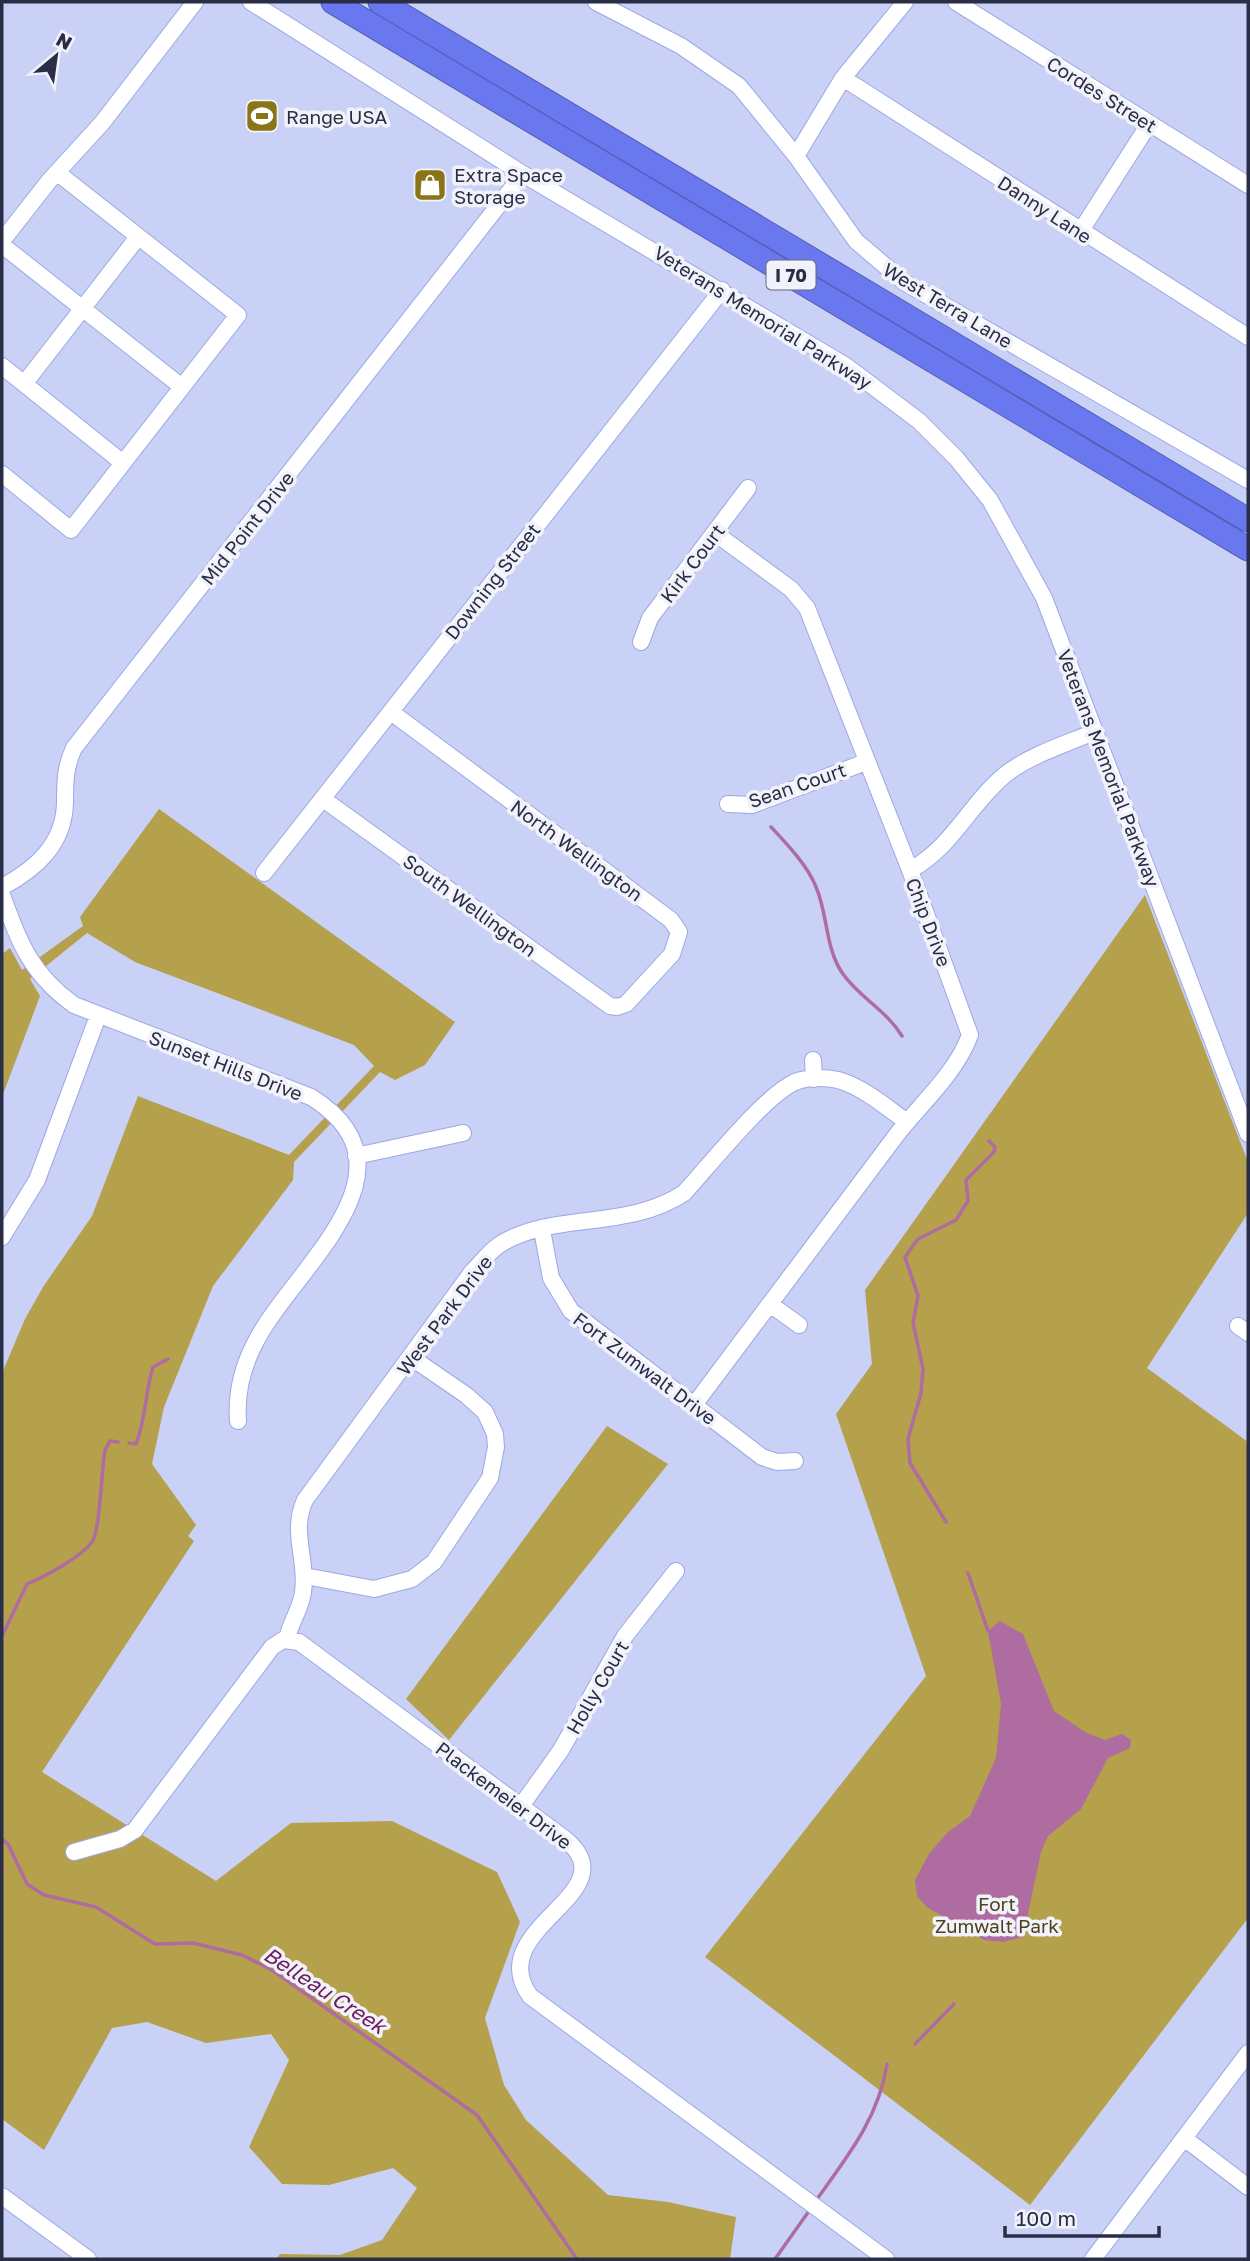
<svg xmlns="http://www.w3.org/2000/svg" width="1250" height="2261" viewBox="0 0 1250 2261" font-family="'Golos Text',sans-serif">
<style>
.green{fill:#b5a04c}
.water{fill:#ae6ca0}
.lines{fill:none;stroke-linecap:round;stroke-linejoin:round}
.stream{stroke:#ae6ca0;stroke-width:3.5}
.minor-casing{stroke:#9ca8e4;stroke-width:18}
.highway-casing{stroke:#535eb4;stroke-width:25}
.minor{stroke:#fff;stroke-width:16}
.highway{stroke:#6a78f0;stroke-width:23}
.labels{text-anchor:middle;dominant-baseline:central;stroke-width:7;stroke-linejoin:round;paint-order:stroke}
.shield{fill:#f2f3fa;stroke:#65687b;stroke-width:2}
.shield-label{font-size:18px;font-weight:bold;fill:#292d45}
.street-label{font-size:19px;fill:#292d45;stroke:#f2f3fa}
.poi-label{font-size:19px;fill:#292d45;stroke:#f2f3fa;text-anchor:start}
.park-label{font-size:19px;fill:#4d431e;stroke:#f2f3fa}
.water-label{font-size:21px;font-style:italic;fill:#6c1b5f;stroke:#f2f3fa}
</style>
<rect width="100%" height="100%" fill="#c9d1f6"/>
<path class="green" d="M159,809L455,1022L425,1065L395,1080L380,1072L294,1162L293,1180L213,1286L164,1407L152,1464L196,1525L188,1536L194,1541L42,1772L216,1881L291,1823L392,1821L497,1872L520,1922L485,2018L504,2085L526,2120L608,2195L668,2202L736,2217L730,2259H276L280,2254L340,2255L382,2240L417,2188L393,2168L329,2185L282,2184L249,2147L289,2060L271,2034L206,2043L147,2022L112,2028L44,2150L2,2119V1373L25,1319L43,1287L92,1216L138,1096L289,1155L374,1066L354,1045L135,962L87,933L30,979L40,996L2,1097V954L10,948L22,970L83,926L80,917Z
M1145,895L1248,1162V1213L1147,1368L1248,1442V1918L1030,2205L705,1957L926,1676L836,1414L872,1364L865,1290Z
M607,1426L668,1464L449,1740L406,1699Z"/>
<path class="water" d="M1000,1621L1023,1634L1054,1711L1085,1732L1105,1740L1122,1734L1131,1740L1130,1748L1108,1758L1081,1809L1048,1836L1041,1852L1023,1937L1003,1942L984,1940L928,1908L917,1896L915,1880L929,1854L948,1832L970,1816L996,1758L1001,1704L988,1631Z"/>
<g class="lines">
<path class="stream" d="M771,827C786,843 808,866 816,887C828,914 825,949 843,974C860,998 887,1011 902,1036
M129,1443L136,1444C146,1419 145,1392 153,1367L168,1359
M946,1522L910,1463L908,1439L921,1393L923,1369L913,1323L918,1296L905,1257L918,1239L956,1220L968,1201L966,1180L994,1152L995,1147L989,1141
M968,1573L988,1631
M2,1636L27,1584C42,1578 88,1554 94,1538C101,1518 101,1474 105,1450L110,1441L118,1442
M2,1839L8,1844L27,1884L44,1895L96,1907L155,1944L193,1943L242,1955L272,1970L477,2115L577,2259
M915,2044L954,2004
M817,2199C848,2156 879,2117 887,2064
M775,2259L809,2211"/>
<defs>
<path id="minor" d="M251,2L523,174L846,366L919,421L956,458L990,500L1044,598L1248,1134
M596,2L681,46L739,86L796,156L856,241L904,282L1248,480
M956,2L1248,185
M843,78L1248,337
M796,156L843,78L905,2
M1080,232L1149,124
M2,241L49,181L102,123L195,2
M2,245L182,387
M2,366L123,463
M24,384L138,237
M2,474L71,530L238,315L59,174
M641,642L650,618L748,488
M323,799L610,1006L617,1007L626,1004L672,954L679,932L671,920L391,712
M728,804L752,805L866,762
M910,870C952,848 970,803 1006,774C1030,755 1066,744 1094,732
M264,873L722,290
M2,887C36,869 64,844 65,803C65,782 65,767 74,748L523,174
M2,895C20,944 31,974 74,1005L311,1097C428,1170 292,1269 255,1343C242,1368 236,1394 238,1421
M813,1060L814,1079
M356,1156L463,1133
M542,1230L551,1278L571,1311L762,1457L777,1462L795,1461
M2,1237L37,1180L98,1016
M770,1304L799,1325
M1238,1326L1248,1333
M694,1405C761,1316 828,1226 895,1137C921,1103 955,1075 970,1035L910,870L807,608L791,589L715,533
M305,1576L374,1589L412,1579L434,1562L490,1478L496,1447L495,1434L485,1412L466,1395L412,1358
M287,1639C290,1623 301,1609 303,1592C308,1560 290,1532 305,1500L472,1272C481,1263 489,1252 499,1245C551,1211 627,1231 684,1193C709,1166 764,1096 795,1082C807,1077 825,1077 838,1080C863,1087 886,1107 907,1122
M521,1806L561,1750L625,1636L676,1571
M74,1852L120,1839L135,1830L272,1647L283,1640L299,1642L565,1839C632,1894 481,1927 530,1996L886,2259
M1184,2138L1248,2187
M2,2196L88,2259
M1093,2259L1248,2053"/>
<path id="highway" d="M333,2L1248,549
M380,2L1248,520"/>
</defs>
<use href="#minor" class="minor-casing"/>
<use href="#highway" class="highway-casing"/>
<use href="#minor" class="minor"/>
<use href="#highway" class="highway"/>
</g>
<defs>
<symbol id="stadium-square" viewBox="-11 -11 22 22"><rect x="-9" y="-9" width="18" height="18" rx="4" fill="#897416" stroke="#f2f3fa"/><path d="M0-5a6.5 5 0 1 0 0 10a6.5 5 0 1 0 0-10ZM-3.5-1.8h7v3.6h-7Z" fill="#fff"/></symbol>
<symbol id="shop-square" viewBox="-11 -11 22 22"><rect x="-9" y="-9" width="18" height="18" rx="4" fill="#897416" stroke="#f2f3fa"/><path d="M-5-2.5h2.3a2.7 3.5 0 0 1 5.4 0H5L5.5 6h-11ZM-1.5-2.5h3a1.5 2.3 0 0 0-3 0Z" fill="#fff"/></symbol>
</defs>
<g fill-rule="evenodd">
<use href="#stadium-square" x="243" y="97" width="38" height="38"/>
<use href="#shop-square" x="411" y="166" width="38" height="38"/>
</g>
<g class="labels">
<rect class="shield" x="766.5" y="260.5" width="49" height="29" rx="5"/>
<g class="shield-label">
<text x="791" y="275">I 70</text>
</g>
<g class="street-label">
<text transform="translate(1102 94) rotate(32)">Cordes Street</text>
<text transform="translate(1045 209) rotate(33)">Danny Lane</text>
<text transform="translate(948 305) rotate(31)">West Terra Lane</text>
<text transform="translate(763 317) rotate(32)">Veterans Memorial Parkway</text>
<text transform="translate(247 528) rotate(-52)">Mid Point Drive</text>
<text transform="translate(692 563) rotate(-53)">Kirk Court</text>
<text transform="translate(492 581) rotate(-52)">Downing Street</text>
<text transform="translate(1109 768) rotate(69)">Veterans Memorial Parkway</text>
<text transform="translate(797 785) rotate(-19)">Sean Court</text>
<text transform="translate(577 850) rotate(36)">North Wellington</text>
<text transform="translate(470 905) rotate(36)">South Wellington</text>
<text transform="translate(929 922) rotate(69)">Chip Drive</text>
<text transform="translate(226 1065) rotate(21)">Sunset Hills Drive</text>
<text transform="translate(444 1315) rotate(-53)">West Park Drive</text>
<text transform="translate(645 1368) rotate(37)">Fort Zumwalt Drive</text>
<text transform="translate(597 1687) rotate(-60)">Holly Court</text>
<text transform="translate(504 1795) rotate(37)">Plackemeier Drive</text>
</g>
<g class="poi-label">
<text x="286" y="116">Range USA</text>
<text x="454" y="174">Extra Space<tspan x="454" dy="22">Storage</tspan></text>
</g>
<g class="park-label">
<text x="997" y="1903">Fort<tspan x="997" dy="22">Zumwalt Park</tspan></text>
</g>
<g class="water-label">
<text transform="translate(325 1990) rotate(33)">Belleau Creek</text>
</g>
</g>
<rect width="1250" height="2261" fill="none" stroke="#292d45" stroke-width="7"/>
<g transform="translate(56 56) rotate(29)" stroke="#f2f3fa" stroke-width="5" paint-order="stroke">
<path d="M0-5L12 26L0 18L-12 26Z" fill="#292d45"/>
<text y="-10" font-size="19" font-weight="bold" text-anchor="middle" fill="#292d45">N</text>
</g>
<path d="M1005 2226v10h154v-10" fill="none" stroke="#292d45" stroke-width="3.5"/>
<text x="1016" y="2226" font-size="21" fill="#292d45" stroke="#f2f3fa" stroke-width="5" paint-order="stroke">100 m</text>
</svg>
